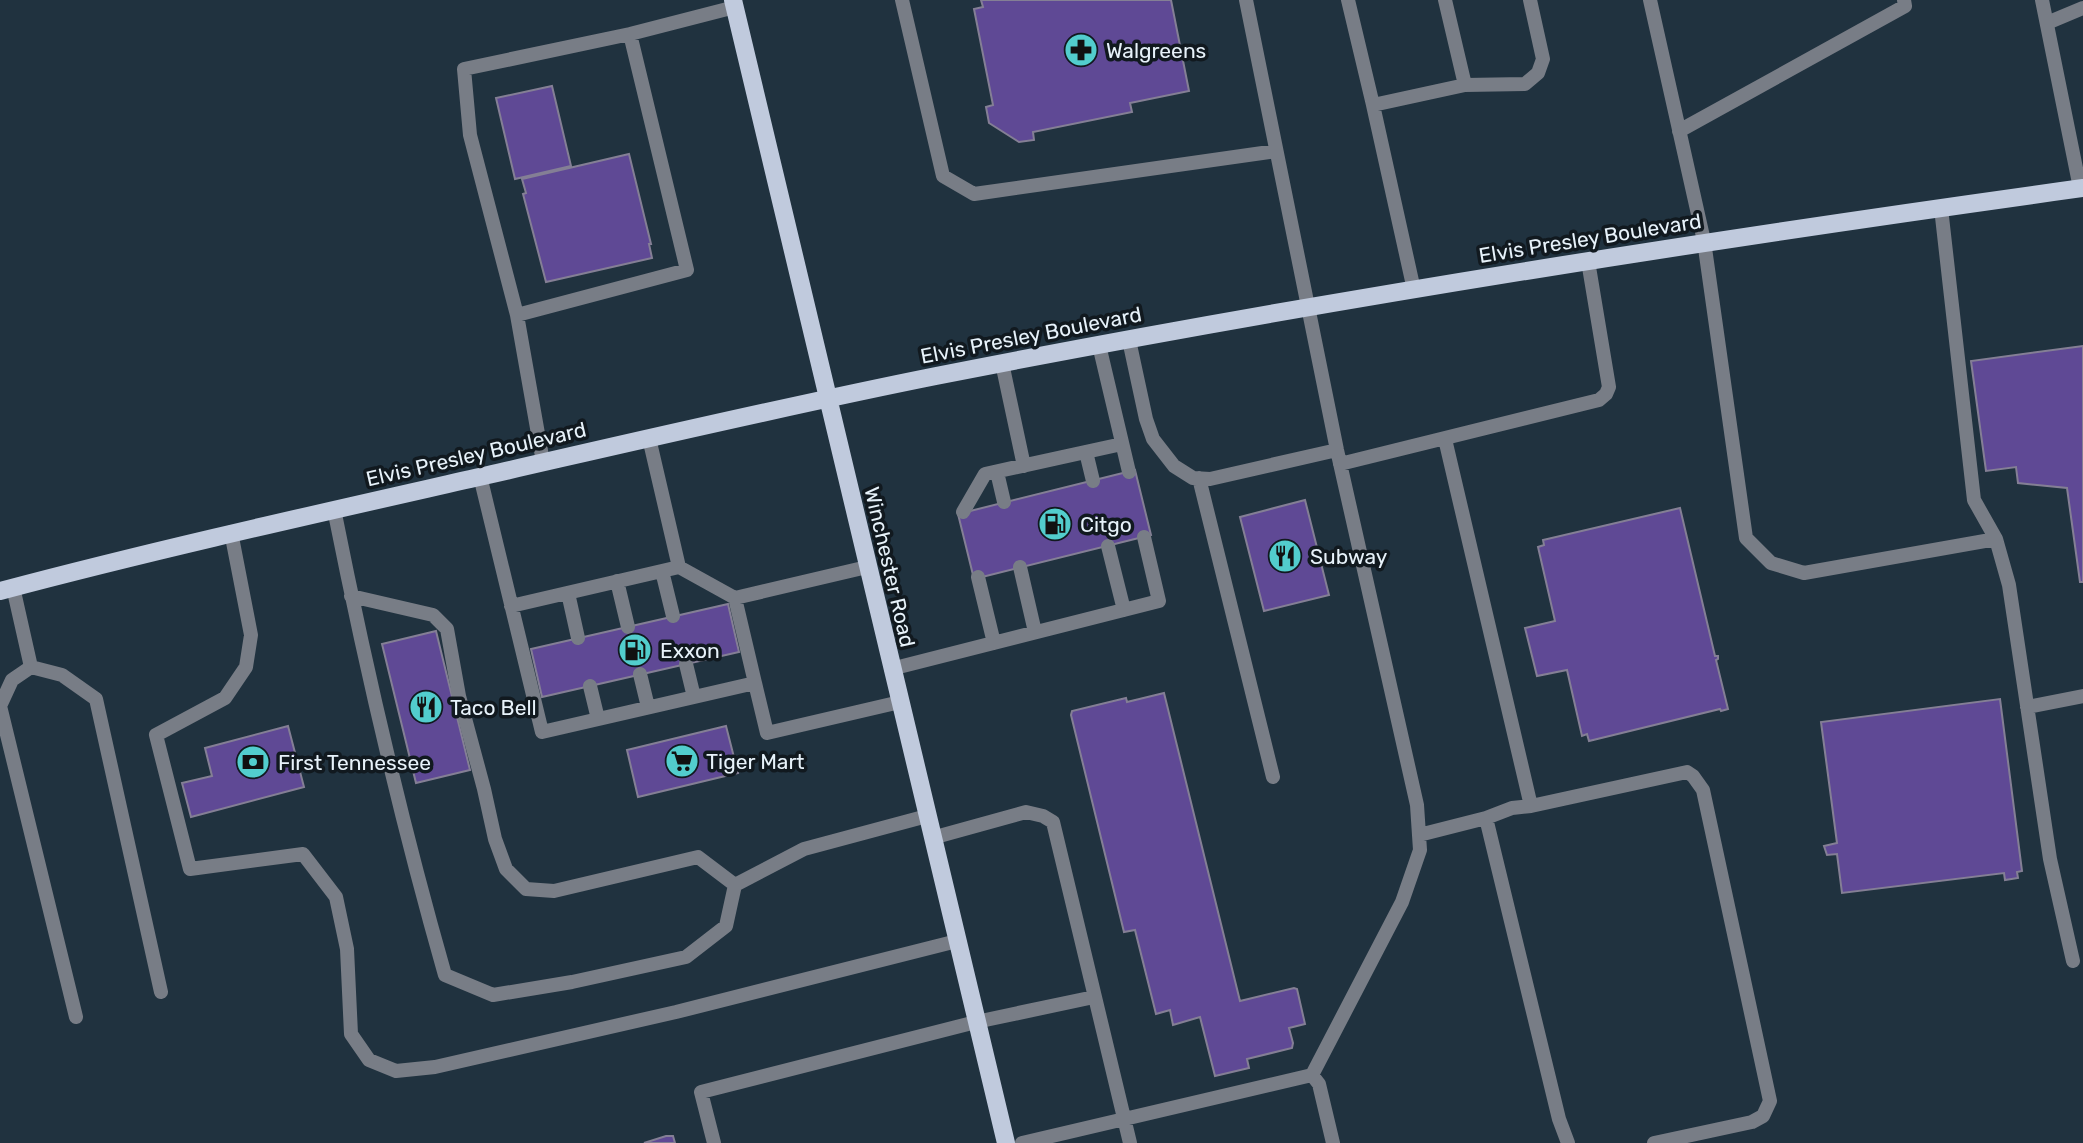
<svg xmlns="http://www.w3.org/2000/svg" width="2083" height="1143" viewBox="0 0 2083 1143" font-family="Rubik,sans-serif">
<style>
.building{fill:#5f4995;stroke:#847f95;stroke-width:2}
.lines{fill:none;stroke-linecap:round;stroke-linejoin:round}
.lane{stroke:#787d86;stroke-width:14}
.street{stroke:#787d86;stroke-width:14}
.primary{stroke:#c0cadd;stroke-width:18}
.labels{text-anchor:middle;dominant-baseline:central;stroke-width:7;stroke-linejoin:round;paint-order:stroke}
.poi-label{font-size:21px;fill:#e7f2fa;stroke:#11191f;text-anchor:start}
.street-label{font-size:21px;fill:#e7f2fa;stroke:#11191f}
</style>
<rect width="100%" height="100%" fill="#20323f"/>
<path class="building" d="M981,0H1171L1189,91L1130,103L1132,112L1033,132L1034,140L1019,142L989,123L986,107L993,105L974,9L983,7Z
M552,86L571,166L515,179L496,98Z
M629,154L651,244H649L652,258L546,282L523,194L526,193L522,179Z
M2083,346V582H2080L2067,488L2018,483L2016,467L1986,471L1971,361Z
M1135,470L1151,535L974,579L958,514Z
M1305,500L1329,595L1264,611L1240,517Z
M1680,508L1715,656H1718V659L1716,660L1728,709L1721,711L1720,709L1589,741L1587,734L1582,736L1567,670L1537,676L1525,628L1555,621L1538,547L1544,545L1543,540Z
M728,604L739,652L542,697L531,649Z
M436,631L470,770L416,783L382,644Z
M1164,693L1240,1001L1294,988L1297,989L1305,1024L1289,1028L1293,1043L1292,1048L1247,1059L1249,1068L1215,1076L1200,1017L1173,1025L1170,1010L1156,1014L1135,930L1124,932L1071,715L1072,711L1126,698L1127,702Z
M2000,699L2022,871L2017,872L2018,878L2005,880L2004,873L1842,893L1837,854L1827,855L1824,846L1837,843L1821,722Z
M288,726L304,787L191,817L182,783L212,776L205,748Z
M726,726L738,773L638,797L627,750Z
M666,1136H673L675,1143H644Z"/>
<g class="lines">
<path class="lane" d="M902,0L943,176L974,194L1276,151
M1246,0L1337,450L1417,805L1420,850L1402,902L1312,1075
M1348,0L1373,105L1465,85L1525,84L1538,73L1543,59L1530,0
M1445,0L1465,85
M1650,0L1704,241L1746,538L1771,563L1804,573L1996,539
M2047,23L2083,8
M630,34L687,270L517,315L470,135L464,69L630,34L735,7
M1373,105L1414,290
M1679,131L1905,6L1904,0
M1941,208L1974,500L1996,539L2009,585L2050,859L2073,961
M517,315L543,462
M1129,340L1146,419L1153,439L1174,466L1193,478L1210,479L1337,450
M1099,345L1129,472
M1002,363L1024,466
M649,438L679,567
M1086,452L1093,481
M1340,464L1599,400L1606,394L1609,387L1588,261
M997,472L1004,502
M480,476L542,732L755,683L735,598L679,567L511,606
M1199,478L1273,777
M334,509C365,665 401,821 445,975L493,995L572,982L686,957L726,926L735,885L804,849L927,816
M963,512L985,474L1122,444
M231,532L251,635L246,667L225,698L156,735L190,869L303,854L336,897L347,949L351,1034L369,1060L396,1071L435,1067L676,1012L957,941
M1108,546L1124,610
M1020,567L1035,632
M662,571L673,616
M978,577L994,643
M617,581L628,627
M13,587L31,667L62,675L96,699L161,992
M568,593L578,638
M351,596L433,615L447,629L459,696L484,789L495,839L506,869L526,889L554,891L698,857L735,885
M735,598L867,567
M686,664L694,697
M31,667L12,680L0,706L76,1017
M891,669L1159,601L1144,537
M640,674L648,707
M755,683L767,733L900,702
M590,686L598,719
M2027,707L2083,696
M1531,806L1687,772L1693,776L1703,790L1770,1101L1763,1116L1752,1122L1654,1143
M1486,818L1559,1119L1568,1143
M1419,835L1486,818L1512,808L1531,806L1445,439
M932,838L1026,812L1043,816L1053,822L1130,1143
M714,1143L701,1092L976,1022L1094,997
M1022,1143L1312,1075L1319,1084L1333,1143"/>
<path class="street" d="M2042,0L2080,188"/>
<path class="primary" d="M733,0L1006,1143
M0,591C162,548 325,512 488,475C637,441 786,406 936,376C1316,301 1699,241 2083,188"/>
</g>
<defs>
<symbol id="pharmacy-disc" viewBox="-11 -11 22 22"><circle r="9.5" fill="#52cdcd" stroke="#11191f"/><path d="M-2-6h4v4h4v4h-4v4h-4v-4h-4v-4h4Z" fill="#111"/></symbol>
<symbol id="fuel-disc" viewBox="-11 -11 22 22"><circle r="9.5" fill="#52cdcd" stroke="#11191f"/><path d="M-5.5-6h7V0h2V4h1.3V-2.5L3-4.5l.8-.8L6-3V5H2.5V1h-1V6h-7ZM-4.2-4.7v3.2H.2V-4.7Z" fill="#111"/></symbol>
<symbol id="restaurant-disc" viewBox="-11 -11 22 22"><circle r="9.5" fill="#52cdcd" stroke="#11191f"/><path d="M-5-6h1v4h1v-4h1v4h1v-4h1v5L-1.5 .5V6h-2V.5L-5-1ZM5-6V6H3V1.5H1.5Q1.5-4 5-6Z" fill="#111"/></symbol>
<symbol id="supermarket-disc" viewBox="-11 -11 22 22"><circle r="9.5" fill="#52cdcd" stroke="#11191f"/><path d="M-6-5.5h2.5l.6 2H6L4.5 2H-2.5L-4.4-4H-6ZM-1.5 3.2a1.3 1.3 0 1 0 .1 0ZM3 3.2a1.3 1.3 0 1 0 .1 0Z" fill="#111"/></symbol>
<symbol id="bank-disc" viewBox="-11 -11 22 22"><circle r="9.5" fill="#52cdcd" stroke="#11191f"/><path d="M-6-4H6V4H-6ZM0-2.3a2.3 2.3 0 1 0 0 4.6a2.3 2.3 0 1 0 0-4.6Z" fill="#111"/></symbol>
</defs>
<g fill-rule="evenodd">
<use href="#pharmacy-disc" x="1062" y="31" width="38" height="38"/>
<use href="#fuel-disc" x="1036" y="505" width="38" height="38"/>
<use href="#restaurant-disc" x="1266" y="537" width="38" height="38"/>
<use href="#fuel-disc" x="616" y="631" width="38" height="38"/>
<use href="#restaurant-disc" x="407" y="688" width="38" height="38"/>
<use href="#supermarket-disc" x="663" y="742" width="38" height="38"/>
<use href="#bank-disc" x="234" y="743" width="38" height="38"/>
</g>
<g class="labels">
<g class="poi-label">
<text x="1106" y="50">Walgreens</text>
<text x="1080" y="524">Citgo</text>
<text x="1310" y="556">Subway</text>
<text x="660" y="650">Exxon</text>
<text x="450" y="707">Taco Bell</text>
<text x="706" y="761">Tiger Mart</text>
<text x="278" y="762">First Tennessee</text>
</g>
<g class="street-label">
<text transform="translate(1590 238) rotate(-9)">Elvis Presley Boulevard</text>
<text transform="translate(1031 335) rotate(-11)">Elvis Presley Boulevard</text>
<text transform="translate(476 454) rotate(-13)">Elvis Presley Boulevard</text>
<text transform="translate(890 567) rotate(77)">Winchester Road</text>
</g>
</g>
</svg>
